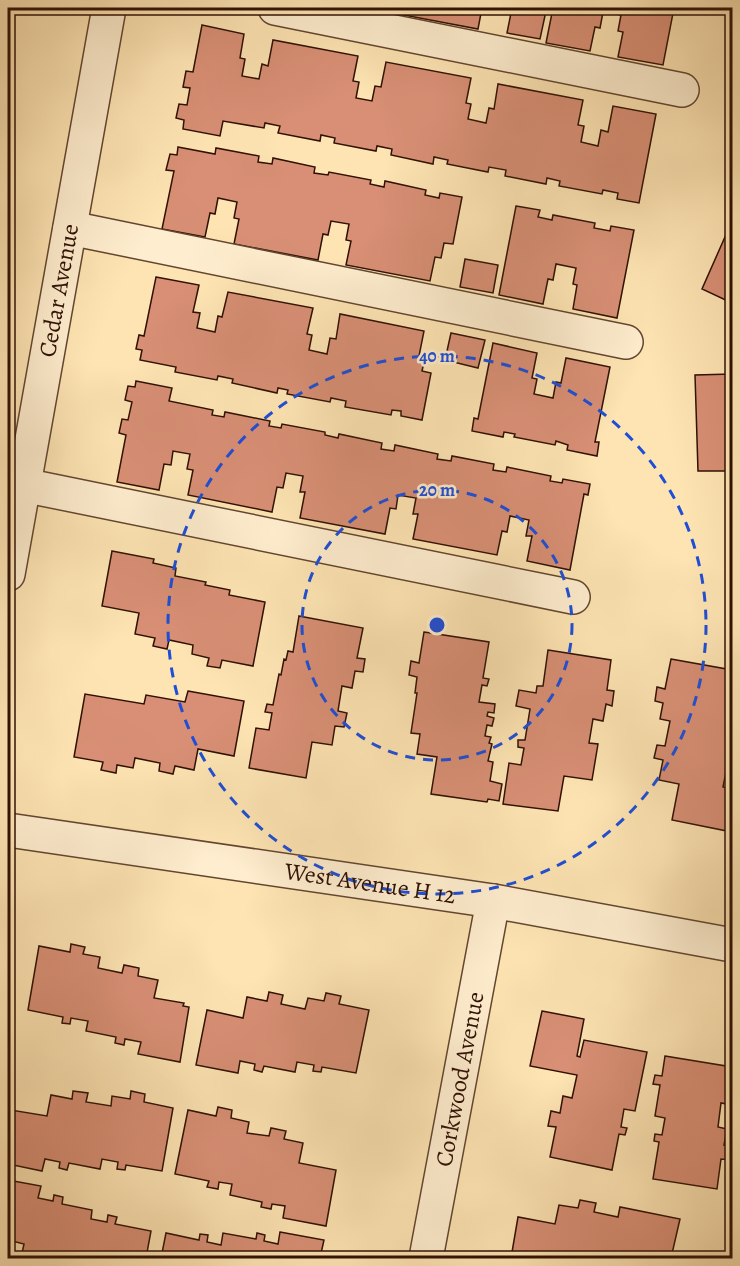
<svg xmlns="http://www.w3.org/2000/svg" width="740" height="1266" viewBox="0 0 740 1266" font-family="Alegreya,serif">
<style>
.building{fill:#d88f75;stroke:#2f1105;stroke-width:1.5}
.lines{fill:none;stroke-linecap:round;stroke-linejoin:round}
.minor-casing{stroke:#634630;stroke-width:36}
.minor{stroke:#feedce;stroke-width:33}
.ring{fill:none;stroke:#1d4ed8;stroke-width:3;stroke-dasharray:10 8}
.labels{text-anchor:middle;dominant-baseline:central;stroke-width:5;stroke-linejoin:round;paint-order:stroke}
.street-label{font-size:24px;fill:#2f1105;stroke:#feedce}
.centre{fill:#1d4ed8;stroke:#feedce;stroke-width:3}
.ring-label{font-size:18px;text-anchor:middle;font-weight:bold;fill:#1d4ed8;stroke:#feedce;stroke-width:5;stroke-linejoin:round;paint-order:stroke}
</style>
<rect width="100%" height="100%" fill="#fee4b3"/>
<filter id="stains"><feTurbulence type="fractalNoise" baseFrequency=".00333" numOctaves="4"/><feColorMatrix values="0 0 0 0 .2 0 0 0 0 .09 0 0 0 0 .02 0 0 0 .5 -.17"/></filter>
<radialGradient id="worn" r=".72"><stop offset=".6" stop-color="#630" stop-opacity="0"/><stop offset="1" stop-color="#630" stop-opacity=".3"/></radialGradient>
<path class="building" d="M394,8H482L478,29L393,13Z
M512,8H527L546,11L540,39L507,33Z
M553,8H674L663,65L618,57L623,32L618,31L621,15L603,12L600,28L595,27L590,51L546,43Z
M202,25L244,34L240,58L245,59L242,76L259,79L262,64L268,66L273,40L358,56L353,81L359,82L356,98L372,101L375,86L381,87L386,62L471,78L466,103L471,104L468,119L486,123L489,108L494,109L498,84L583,100L578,125L584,126L581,142L598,146L601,130L608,132L613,106L656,114L639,203L617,199L618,193L603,190L602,194L559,186L560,181L547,178L546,184L505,176L506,170L489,167L488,172L447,164L448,160L434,157L433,164L391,155L392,149L377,146L376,151L334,143L335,138L321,135L320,141L278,133L280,126L265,123L264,128L223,121L220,136L183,129L184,120L176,118L179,104L187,105L190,88L183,87L186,71L193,72Z
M178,147L215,154L216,148L259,156L258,162L272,164L273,158L315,167L314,173L328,175L329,172L371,180L370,184L384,187L385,181L426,190L425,195L439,198L440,193L462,197L453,244L444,243L441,258L435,257L430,281L346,265L351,241L346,240L349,224L331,221L328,235L323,234L318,260L234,244L239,219L234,218L237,202L218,198L215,214L210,213L205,237L162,229L174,171L166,170L170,154L177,155Z
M516,206L540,210L538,217L552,220L553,215L595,223L594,228L610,231L611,226L634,230L617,318L573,309L577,285L573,284L576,268L556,264L553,280L548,279L543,304L499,295Z
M732,221V303L702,289Z
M465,259L498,265L493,293L460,287Z
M156,277L199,285L193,312L200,313L197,328L215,332L218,316L222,317L228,292L313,308L307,334L312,335L309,350L327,354L330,338L336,339L340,314L424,331L419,356L425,358L422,371L431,373L422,420L401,416V411L392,410L391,415L345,407L346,401L331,398L330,402L287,394L288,390L278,388L277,393L232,383L233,379L218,376L217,380L175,372L176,367L140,360L142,350L136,349L139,335L144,336Z
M451,333L485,340L478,368L445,360Z
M493,343L537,353L532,378L537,379L534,394L553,398L556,382L561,383L566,358L610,367L595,442H599L597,456L567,450L568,445L556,441L555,445L514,437L515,434L504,432L503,437L472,431L474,418L478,419Z
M732,374V471H698L695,375Z
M136,381L172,388L169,401L213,410L212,415L224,417L225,412L270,421L269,426L281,428L282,424L325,432V435L338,438L339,434L382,443L381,449L394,451L395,445L438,454L437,459L451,461L452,456L494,464L493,470L506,472L507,467L551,476L550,481L562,483L563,479L590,484L588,495L584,494L570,570L527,561L532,536H526L529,520L510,516L507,532L502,531L497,555L413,539L418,514H413L416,498L398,495L396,509L390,508L385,534L300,518L305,492H300L303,476L286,473L283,488L277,487L272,512L188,495L193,470L187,469L190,454L173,451L171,465L164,464L159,490L117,482L126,435L119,433L122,419L128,420L132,402L125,400L128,386L135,387Z
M112,551L154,559L153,563L176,568L175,576L206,582L205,585L230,590L229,595L265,602L253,666L222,660L220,668L207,666L209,658L192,654L193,645L169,640L167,649L153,646L155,638L135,634L139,613L102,606Z
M299,616L363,628L357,658L365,659L363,672L355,671L352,688L342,686L338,711L347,713L344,727L335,726L332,745L312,742L306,778L249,768L256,728L269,730L272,713L265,712L267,704L273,705L279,674L281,675L284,659L286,660L288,651L293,652Z
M424,632L489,642L483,678L489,679L487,686L482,685L479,702L495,704L494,713L488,712L487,716L494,718L492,726L487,725L485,736L491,737L489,743L492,744L488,761L493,762L490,781L502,784L499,801L488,799L487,802L431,794L437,757L417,754L420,734L411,733L417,693H415L417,677L409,675L411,661L419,663Z
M548,650L611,660L607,690L614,691L612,706L606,704L603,721L593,719L589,743L598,744L592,780L564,776L558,811L503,804L509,763L521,765L524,748L518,747V740H525L530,709L516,706L519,690L536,693L537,686H543Z
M671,659L732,670V688L729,706L732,707V736L727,764L732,765V773L726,772L723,787L732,789V804L727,831L672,820L679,784L659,780L663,760L654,758L657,745L665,746L670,721L660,719L663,703L655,701L657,687L665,689Z
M188,691L244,701L234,756L198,749L194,770L175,766L173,774L159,771L160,763L135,758L133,768L117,765L116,773L101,770L103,762L74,757L85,694L144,704L146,695L185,702Z
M71,944L85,947L83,954L100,957L98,968L122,973L124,965L139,968L138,976L158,980L154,998L184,1003L183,1006L189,1007L180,1062L138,1054L141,1042L125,1039L124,1045L115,1043L116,1037L86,1031L88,1021L71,1018L70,1024L62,1023L63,1017L28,1010L39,946L70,952Z
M269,992L283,995L281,1004L305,1009L308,998L324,1001L326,993L341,996L339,1004L369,1010L356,1073L322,1067L321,1072L313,1071L314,1065L297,1062L295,1072L264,1066L262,1072L254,1070L255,1064L240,1061L238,1073L196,1065L207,1010L243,1018L247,997L267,1001Z
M542,1011L584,1019L577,1056L580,1057L584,1040L647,1052L635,1111L624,1109L621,1127L627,1128L625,1135L619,1134L612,1170L550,1157L556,1127L548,1126L551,1111L560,1113L563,1096L572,1098L577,1075L530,1066Z
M665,1056L732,1067V1105L721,1103L718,1127L727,1129L724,1145L732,1146V1150L730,1160L721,1159L717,1189L653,1179L659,1142L654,1141L655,1134L662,1135L665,1118L655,1116L660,1085L653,1084L655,1075L662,1076Z
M73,1091L88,1093L86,1102L111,1106L112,1096L130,1099L131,1091L145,1094L144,1102L173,1108L162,1171L126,1165L125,1170L117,1169L118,1162L102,1159L100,1169L69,1163L67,1170L59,1168L60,1162L45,1159L42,1171L8,1164V1131L11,1110L47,1116L51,1095L72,1099Z
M218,1107L232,1110L231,1118L249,1122L247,1133L269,1136L271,1128L286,1131L284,1139L303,1143L299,1163L336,1170L326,1226L283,1218L285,1206L272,1204L271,1209L261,1207L262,1202L230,1195L232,1184L219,1182L218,1189L207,1187L209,1181L175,1174L188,1110L216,1116Z
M8,1180L41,1186L38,1198L53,1201L54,1195L63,1197L62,1204L92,1210L91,1219L107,1222L108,1215L117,1217L115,1224L151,1231L146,1258H21L24,1244L8,1240Z
M580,1200L596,1203L594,1212L618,1217L620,1207L680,1219L671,1258H511L518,1217L555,1224L559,1205L578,1208Z
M280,1232L324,1240L320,1258H161L166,1233L199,1240L200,1234L208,1235L207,1242L221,1245L223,1233L256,1239L257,1233L265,1235L264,1241L278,1244Z"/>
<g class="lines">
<defs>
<g id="minor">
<path d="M275,8L682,90"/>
<path d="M70,228L626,342"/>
<path d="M23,485L573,597"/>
<path id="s1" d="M8,574L109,8"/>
<path id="s2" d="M8,830L493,901L732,945"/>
<path id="s3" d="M426,1258L493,901"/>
</g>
</defs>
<use href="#minor" class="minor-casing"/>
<use href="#minor" class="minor"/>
</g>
<g class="ring">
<circle cx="437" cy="625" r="135"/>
<circle cx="437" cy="625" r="269"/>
</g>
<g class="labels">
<g class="street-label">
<text stroke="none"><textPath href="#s1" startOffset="288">Cedar Avenue</textPath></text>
<text stroke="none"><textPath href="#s2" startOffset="366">West Avenue H 12</textPath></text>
<text stroke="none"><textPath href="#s3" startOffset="182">Corkwood Avenue</textPath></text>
</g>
</g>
<circle cx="437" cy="625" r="9" class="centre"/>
<g class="ring-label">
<text x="437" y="362">40 m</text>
<text x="437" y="496">20 m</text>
</g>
<rect width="740" height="1266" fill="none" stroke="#fee4b3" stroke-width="30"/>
<rect x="9" y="9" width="722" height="1248" fill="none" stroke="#2f1105" stroke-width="3"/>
<rect x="15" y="15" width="710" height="1236" fill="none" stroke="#2f1105" stroke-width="1.5"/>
<rect width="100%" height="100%" filter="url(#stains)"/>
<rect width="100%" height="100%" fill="url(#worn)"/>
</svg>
